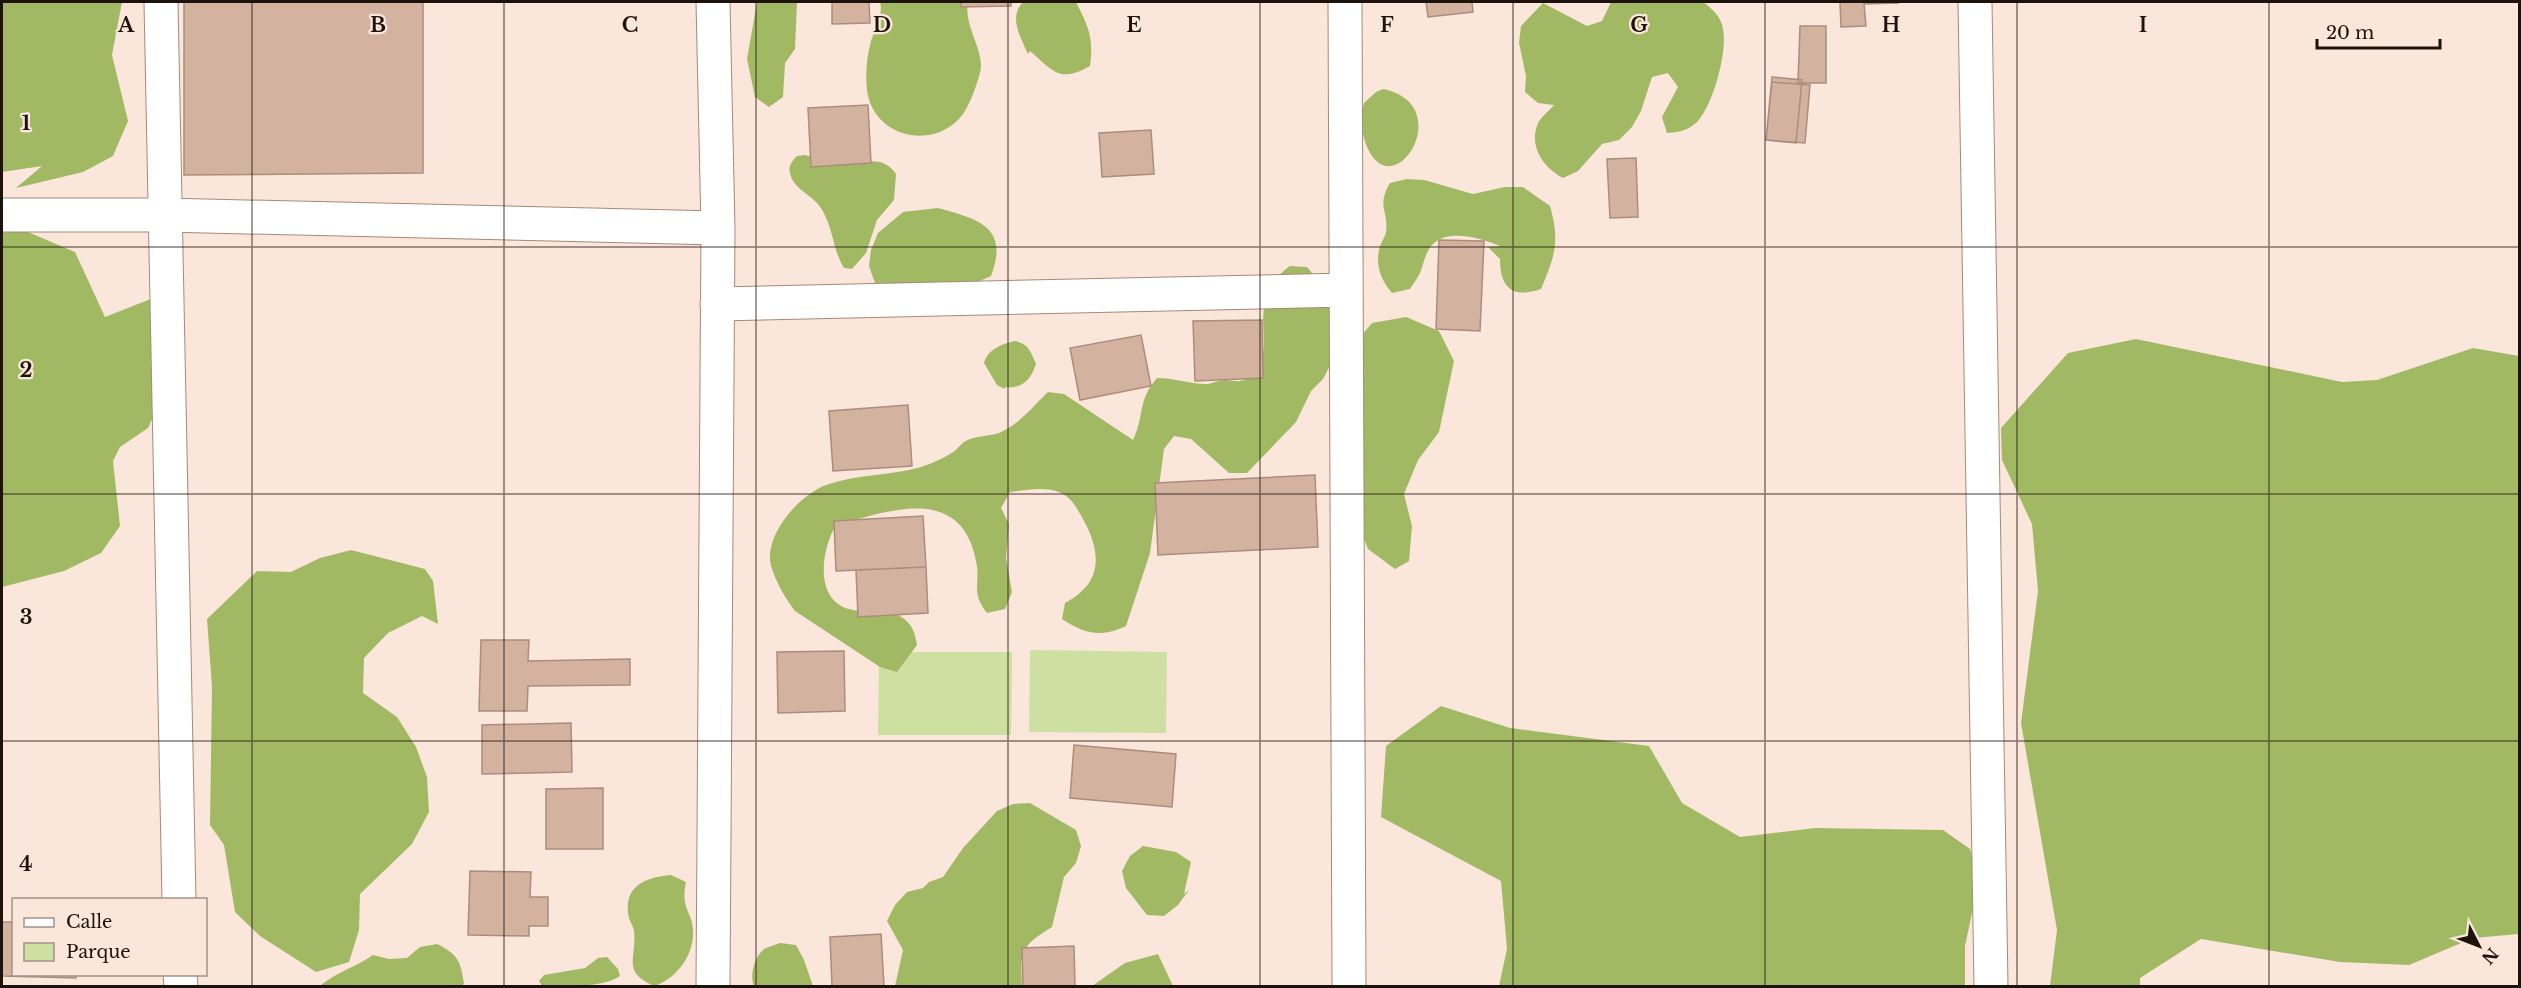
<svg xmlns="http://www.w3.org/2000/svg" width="2521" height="988" viewBox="0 0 2521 988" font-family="'Libre Baskerville',serif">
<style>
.green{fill:#cde0a1}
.forest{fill:#a2b964}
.building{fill:#d3b2a0;stroke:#ac8d7b;stroke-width:1.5}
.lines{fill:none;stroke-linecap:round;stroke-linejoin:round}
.minor-casing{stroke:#a88977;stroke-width:35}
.minor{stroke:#fff;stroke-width:33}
.grid{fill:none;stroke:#1e130c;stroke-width:1.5;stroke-opacity:0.55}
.grid-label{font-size:20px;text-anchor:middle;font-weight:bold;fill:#1e130c;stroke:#fbe6db;stroke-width:4.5;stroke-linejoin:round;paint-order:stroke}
</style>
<rect width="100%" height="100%" fill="#fbe6db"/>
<path class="green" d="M1030,650L1167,652L1166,733L1029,732Z
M879,652H1012L1011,735H878Z"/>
<path class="forest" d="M2,2H122L112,55L128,121L113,156L83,172L16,188L42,166L2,172Z
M757,2H797L795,49L785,63L783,97L769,107L755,97L747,59Z
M880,2H968C963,26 986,52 980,73C976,87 969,108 959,119C930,149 878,137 868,96C865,81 866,60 870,45C873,31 884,16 880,2Z
M1023,2H1076C1088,26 1094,37 1090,66C1060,83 1054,72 1030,51L1028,54C1021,38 1008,17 1023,2Z
M1611,2H1703C1710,7 1718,14 1721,22C1731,44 1713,106 1697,122C1687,131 1679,132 1667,133L1662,117L1678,87L1668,73L1652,77L1641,111L1632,127L1619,140L1602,144L1578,171L1563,178C1544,168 1528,147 1538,123C1541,117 1549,111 1554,105L1538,103L1525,92L1526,76L1519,43L1521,26L1543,3L1587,26L1602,21Z
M1383,89C1458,104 1395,206 1368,149C1361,134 1360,119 1364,103L1376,92Z
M805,155C816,158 827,162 838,163C860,166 881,152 896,174L894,200L877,220L866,253L852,269L844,268C832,249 833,221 817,203C808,193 793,188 790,173C788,166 792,161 797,156Z
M1407,179L1424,180L1473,194L1505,187H1523L1550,206C1560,241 1555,256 1541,289C1513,299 1500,288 1500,259L1488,247L1500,246C1483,239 1449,228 1433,244C1425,252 1424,263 1420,273C1417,279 1413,284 1410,289L1392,293C1380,279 1375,264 1380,246C1382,241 1385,237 1386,232C1389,211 1376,207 1390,183Z
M938,208C977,219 1010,226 991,276L943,297L889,295L875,283L869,266L871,250L878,233L903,212Z
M2,221L75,252L105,317L181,287L164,393L148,428L120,447L113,461L120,526L101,553L64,571L2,587Z
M1290,266L1307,267L1328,293L1331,310V364L1323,379L1311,391L1296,422L1247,473H1229L1191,439L1174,436L1164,449L1150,553L1126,626C1101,638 1085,634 1062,619L1065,603C1102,584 1102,554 1084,521C1078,510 1072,498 1061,493C1045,486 1027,490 1010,492L1001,508L1009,524L1006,558L1012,592L1005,609L987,613C970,591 981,584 976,561C961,483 888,511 836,525C821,550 813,603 853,610C869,613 888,607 903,618C913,625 915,634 917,645L897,672L880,667L795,611C785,598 776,582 771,566C763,536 799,495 826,485C857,474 890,476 921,467C930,464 942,459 950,454C956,451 959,446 964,442C975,435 988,437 999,433C1019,425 1033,406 1048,392L1064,394L1133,440C1145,415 1137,401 1157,378C1174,378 1187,383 1203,384C1211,385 1218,380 1226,380C1230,380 1236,382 1240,381C1274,373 1260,332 1264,308C1266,290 1276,276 1290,266Z
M1406,317L1439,331L1454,361L1439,432L1418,460L1404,494L1412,526L1409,561L1395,569L1368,549L1356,518L1355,485L1364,451L1350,385L1351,348L1372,323Z
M2136,339L2342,382L2377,380L2473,348L2519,356V934L2473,938L2409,965L2340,962L2201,939L2140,978V986H2050L2057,930L2021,723L2038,591L2032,524L2002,460L2001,428L2068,353Z
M1015,341C1029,344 1031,352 1036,364C1031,380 1022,389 1005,387V389L997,385L984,363C988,349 1002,344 1015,341Z
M351,550L425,569L433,581L438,624L422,616L388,633L364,658L363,693L397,717L416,747L427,777L429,812L412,844L360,894L359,930L349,962L316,972L260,936L235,912L224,845L210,825L212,687L207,619L257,571L291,572L320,558Z
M1441,706L1510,728L1649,746L1682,803L1740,837L1815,828L1943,830L1970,849L1979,880L1965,946V986H1499L1507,949L1501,881L1381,817L1386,746Z
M1030,803L1076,830L1081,846L1076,863L1064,877L1052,927C1021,946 1020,951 1022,986H895L903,950L887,921L895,905L907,892L923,888L929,882L943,877L963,848L997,811L1013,804Z
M1143,846L1176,852L1191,862L1184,894L1189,890L1178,905L1164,916L1147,915L1126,888L1122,871L1130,856Z
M671,875L686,882C680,910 693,911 693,932C694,956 675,980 654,986C621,971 637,959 634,931C633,925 628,919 628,913C625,885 647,877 671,875Z
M780,943L796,945L804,960L813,986H754C749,975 755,954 766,948C770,946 776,945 780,943Z
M437,944C458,954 461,962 464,984L461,986H320C336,972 356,967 373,955L389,959L407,958L420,947Z
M1158,954L1173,986H1092L1125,963Z
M607,957L618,969L620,976C603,988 565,986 542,986L539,981L544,975L585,968L598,958Z"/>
<path class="building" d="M184,2H423V173L184,175Z
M832,2H869L870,23L832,24Z
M961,2H1011V6L961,7Z
M1426,2H1472L1473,12L1428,17Z
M1840,2H1898V3L1864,4L1866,26L1841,27Z
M1800,26H1826V83H1798Z
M1772,77L1802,80L1796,143L1766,140Z
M1772,82L1810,85L1805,143L1766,140Z
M868,105L871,163L811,167L808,108Z
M1151,130L1154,174L1102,177L1099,133Z
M1636,158L1638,217L1610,218L1607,159Z
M1439,240L1484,241L1480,331L1436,329Z
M1262,320L1263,378L1195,381L1193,321Z
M1141,335L1151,386L1080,400L1070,348Z
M908,405L912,466L833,471L829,411Z
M1315,475L1318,547L1158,555L1155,483Z
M923,516L926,567L836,571L834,521Z
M926,567L928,613L858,617L856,570Z
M481,640H529L528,661L630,659V685L528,686L527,711H479Z
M844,651L845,711L778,713L777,652Z
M571,723L572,772L482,774V725Z
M1074,745L1176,754L1172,807L1070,798Z
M603,788V849H546V789Z
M470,871L531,872L530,897H548V926H529V936L468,935Z
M2,922H14V974H76V978L2,976Z
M881,934L884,986H832L830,937Z
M1074,946L1075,986H1023L1022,948Z"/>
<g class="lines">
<defs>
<path id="minor" d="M161,2L179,900
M1345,2L1349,986
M1975,2L1991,986
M2,215H165L718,228
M717,304L1346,290
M180,974L181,986
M713,986L718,228L713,2"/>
</defs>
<use href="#minor" class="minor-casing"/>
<use href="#minor" class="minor"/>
</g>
<path class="grid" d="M252,2V986M504,2V986M756,2V986M1008,2V986M1260,2V986M1513,2V986M1765,2V986M2017,2V986M2269,2V986M2,247H2520M2,494H2520M2,741H2520"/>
<g class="grid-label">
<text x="126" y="32">A</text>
<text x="378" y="32">B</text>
<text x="630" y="32">C</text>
<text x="882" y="32">D</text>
<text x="1134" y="32">E</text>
<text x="1387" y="32">F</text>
<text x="1639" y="32">G</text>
<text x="1891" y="32">H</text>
<text x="2143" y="32">I</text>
<text x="26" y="130">1</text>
<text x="26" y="377">2</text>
<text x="26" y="624">3</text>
<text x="26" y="871">4</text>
</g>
<rect width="2521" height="988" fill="none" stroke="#1e130c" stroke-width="6"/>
<rect x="12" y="898" width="195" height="78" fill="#fbe6db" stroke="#a39288" stroke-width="1.5"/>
<rect x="24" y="918" width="30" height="9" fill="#ffffff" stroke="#a39288" stroke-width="1.5"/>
<text x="66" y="928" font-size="18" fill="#1e130c">Calle</text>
<rect x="24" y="943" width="30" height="18" fill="#cde0a1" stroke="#a39288" stroke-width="1.5"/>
<text x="66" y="958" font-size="18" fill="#1e130c">Parque</text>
<g transform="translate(2479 946) rotate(132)" stroke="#fbe6db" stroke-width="4.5" paint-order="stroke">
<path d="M0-4.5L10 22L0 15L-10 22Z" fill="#1e130c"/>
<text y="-9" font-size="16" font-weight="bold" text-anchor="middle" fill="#1e130c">N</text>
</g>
<path d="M2317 39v9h123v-9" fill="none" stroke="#1e130c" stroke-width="3"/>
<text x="2326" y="39" font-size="18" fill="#1e130c" stroke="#fbe6db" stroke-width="4.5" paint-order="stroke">20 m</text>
</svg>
